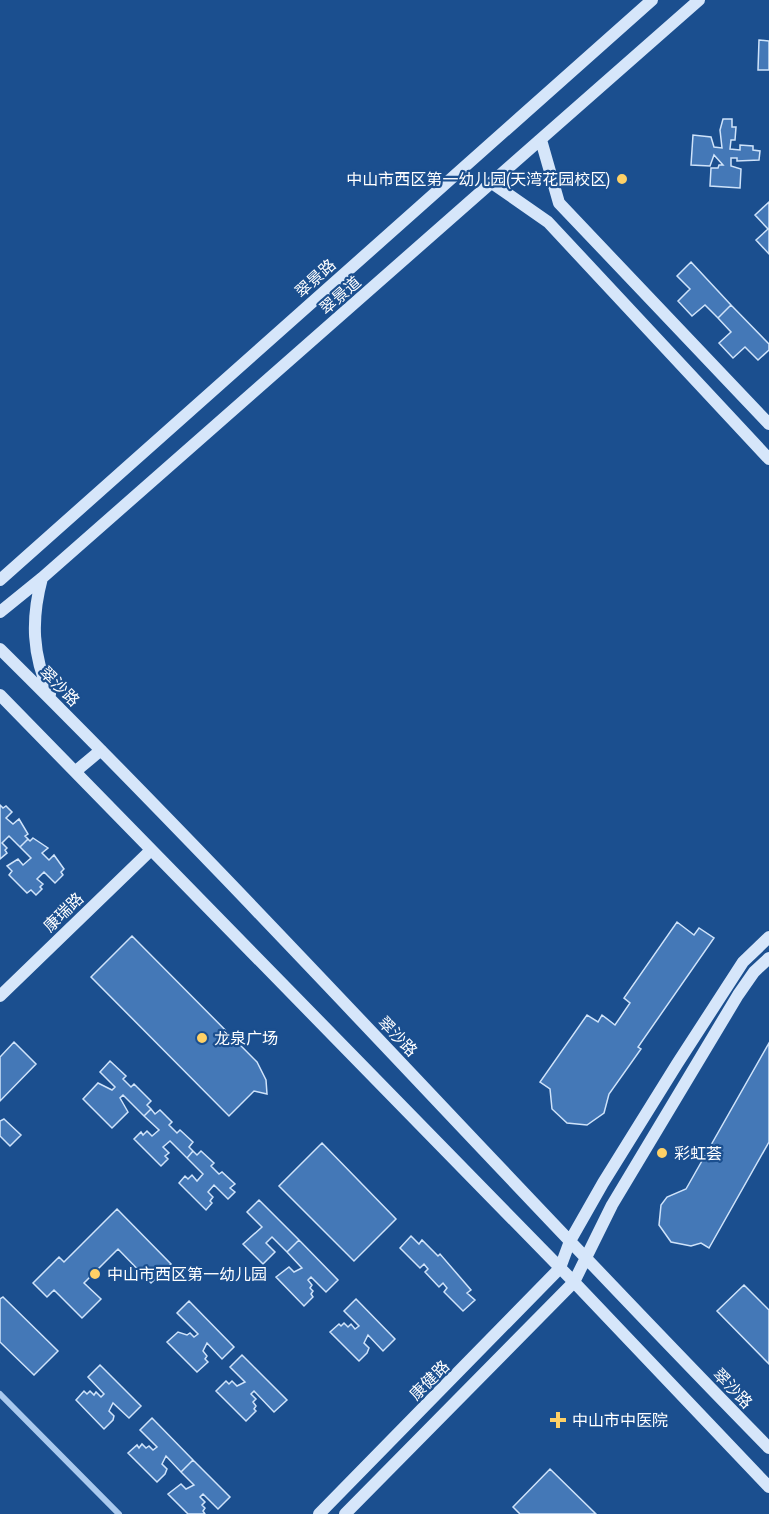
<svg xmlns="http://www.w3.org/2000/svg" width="769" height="1514" viewBox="0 0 769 1514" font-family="'Asap Condensed','Noto Sans SC',sans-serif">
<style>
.building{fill:#4478b7;stroke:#cfe3fa;stroke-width:1.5}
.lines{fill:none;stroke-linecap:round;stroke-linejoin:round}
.street{stroke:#a9c9ee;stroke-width:6}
.secondary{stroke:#d6e6fa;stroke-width:12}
.poi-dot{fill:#ffd166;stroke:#1b4f8f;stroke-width:2}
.labels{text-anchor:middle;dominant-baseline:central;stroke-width:4.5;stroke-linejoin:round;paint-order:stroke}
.poi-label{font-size:16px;fill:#fff;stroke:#1b4f8f;text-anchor:start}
.street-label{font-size:16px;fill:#fff;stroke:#1b4f8f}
</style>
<rect width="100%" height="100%" fill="#1b4f8f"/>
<path class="building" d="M759,40L769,41V70H758Z
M723,119H732V127H736L735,140H731L730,149L740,150V145L753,146V150L760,151L759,160L737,161V158H731V166L741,169L740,188L710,186L711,168H718L719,165H723L714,155L710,166L691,165L693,135L711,137L714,147L722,148L720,130Z
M769,202V254L756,240L768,229L755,215Z
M691,262L731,305L718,318L705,305L692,316L678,301L690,289L677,276Z
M731,305L769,344V350L758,360L745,347L733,358L719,343L731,332L718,318Z
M0,805L3,808L6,806L12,812L6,818L13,824L19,819L28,834L25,836L28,839L20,847L9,836L2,843L7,848L5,850L7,853L0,859Z
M33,838L48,848L42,853L49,860L54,855L64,869L61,872L63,875L55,883L44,872L37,879L43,884L40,887L42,889L36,895L31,890L27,893L9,875L12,871L7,866L18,859L23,865L31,858L20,847L28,839L30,841Z
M677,922L694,935L699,928L714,938L638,1047L641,1049L609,1094L604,1113L587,1125L567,1123L552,1109L550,1089L540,1082L587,1015L598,1022L602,1015L615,1025L630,1003L624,998Z
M132,936L257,1062L266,1080L267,1094L254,1091L229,1116L91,977Z
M14,1042L36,1064L0,1101V1057Z
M769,1043V1142L709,1248L701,1243L691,1246L671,1242L659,1225L661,1205L667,1197L686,1189Z
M110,1061L126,1076L123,1079L131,1087L134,1084L151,1101L147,1105L151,1109L144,1116L123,1095L120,1098L128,1112L112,1128L83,1099L98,1083L112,1090L115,1087L100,1072Z
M151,1109L155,1114L160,1110L172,1122L169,1125L177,1133L180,1130L193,1142L189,1147L193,1151L187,1158L170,1141L163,1147L169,1153L165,1156L168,1159L161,1166L134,1139L141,1132L143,1135L147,1131L152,1136L159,1130L144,1116Z
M4,1119L21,1135L10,1146L0,1136V1121Z
M322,1143L396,1219L354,1261L279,1186Z
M193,1151L197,1155L201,1151L214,1163L211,1166L219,1174L222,1172L235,1184L230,1188L235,1192L228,1199L214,1185L208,1192L213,1197L210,1201L212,1203L206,1210L179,1183L185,1176L188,1179L192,1175L197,1181L203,1174L187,1158Z
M259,1200L299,1240L287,1252L272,1237L266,1243L275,1252L263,1264L243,1244L262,1227L247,1212Z
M117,1209L171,1264L151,1283L118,1249L84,1283L101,1299L82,1318L54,1290L47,1297L33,1283L59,1257L64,1262Z
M411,1236L419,1244L422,1240L438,1256L440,1254L471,1290L467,1293L475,1300L463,1311L444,1292L447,1288L443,1283L439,1287L425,1272L428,1269L424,1264L420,1268L400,1248Z
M299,1240L338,1280L326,1292L311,1277L308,1280L312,1285L310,1288L313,1291L311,1294L313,1297L304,1306L276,1277L289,1267L294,1272L302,1268L287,1252Z
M744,1285L769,1310V1364L717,1311Z
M3,1297L58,1351L34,1375L0,1342V1299Z
M356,1299L395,1339L383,1351L368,1335L364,1343L369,1348L367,1353L359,1361L330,1332L339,1324L341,1326L344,1323L348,1327L351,1324L355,1329L359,1326L344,1311Z
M189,1301L234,1347L222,1359L207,1343L203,1351L207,1356L205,1359L208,1362L197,1372L167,1342L178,1332L187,1335L190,1333L194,1337L198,1334L177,1313Z
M242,1355L287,1400L274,1412L254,1391L251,1394L256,1399L253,1402L256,1406L254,1409L256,1411L246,1421L216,1391L226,1381L229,1384L232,1381L237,1386L245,1382L230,1367Z
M100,1365L141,1406L129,1418L113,1403L109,1411L114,1416L113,1420L104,1429L76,1400L84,1391L87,1394L90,1391L94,1395L96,1392L101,1397L104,1394L88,1377Z
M152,1418L193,1460L181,1472L166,1456L162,1464L167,1469L165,1474L157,1482L128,1453L137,1445L139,1448L142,1444L146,1448L149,1446L153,1450L157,1447L140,1430Z
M193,1460L230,1497L218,1509L203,1494L200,1497L205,1502L202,1505L205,1508L203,1511L205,1514H188L168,1494L181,1484L186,1489L194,1485L181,1472Z
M550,1469L596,1514H520L513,1507Z"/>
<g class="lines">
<path class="street" d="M0,1394L119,1514"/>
<path class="secondary" d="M541,140L559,203L769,424
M492,183L548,222L769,459
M42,578C31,619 32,655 50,694
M0,580L652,0
M0,612L42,578L699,0
M0,649C263,909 510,1184 769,1448
M0,695L574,1282L769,1487
M76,771L101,750
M0,996L150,851
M319,1514L560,1268L570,1241L603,1183L677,1064L743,962L769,937
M345,1514L574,1282L612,1205L738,995L754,972L769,958"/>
</g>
<g class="poi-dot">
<circle cx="622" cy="179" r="6"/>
<circle cx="202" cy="1038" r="6"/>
<circle cx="662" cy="1153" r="6"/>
<circle cx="95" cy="1274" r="6"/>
<path d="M555 1411h6v6h6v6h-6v6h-6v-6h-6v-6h6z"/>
</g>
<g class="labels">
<g class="poi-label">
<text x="610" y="179" text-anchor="end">中山市西区第一幼儿园(天湾花园校区)</text>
<text x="214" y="1038">龙泉广场</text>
<text x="674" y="1153">彩虹荟</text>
<text x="107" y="1274">中山市西区第一幼儿园</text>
<text x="572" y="1420">中山市中医院</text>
</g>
<g class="street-label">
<text transform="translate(315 278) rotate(-42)">翠景路</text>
<text transform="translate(340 295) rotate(-41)">翠景道</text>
<text transform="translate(60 686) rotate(45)">翠沙路</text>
<text transform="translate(63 912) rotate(-44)">康瑞路</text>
<text transform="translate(398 1036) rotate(46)">翠沙路</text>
<text transform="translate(429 1380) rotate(-45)">康健路</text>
<text transform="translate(733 1388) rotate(46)">翠沙路</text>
</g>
</g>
</svg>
